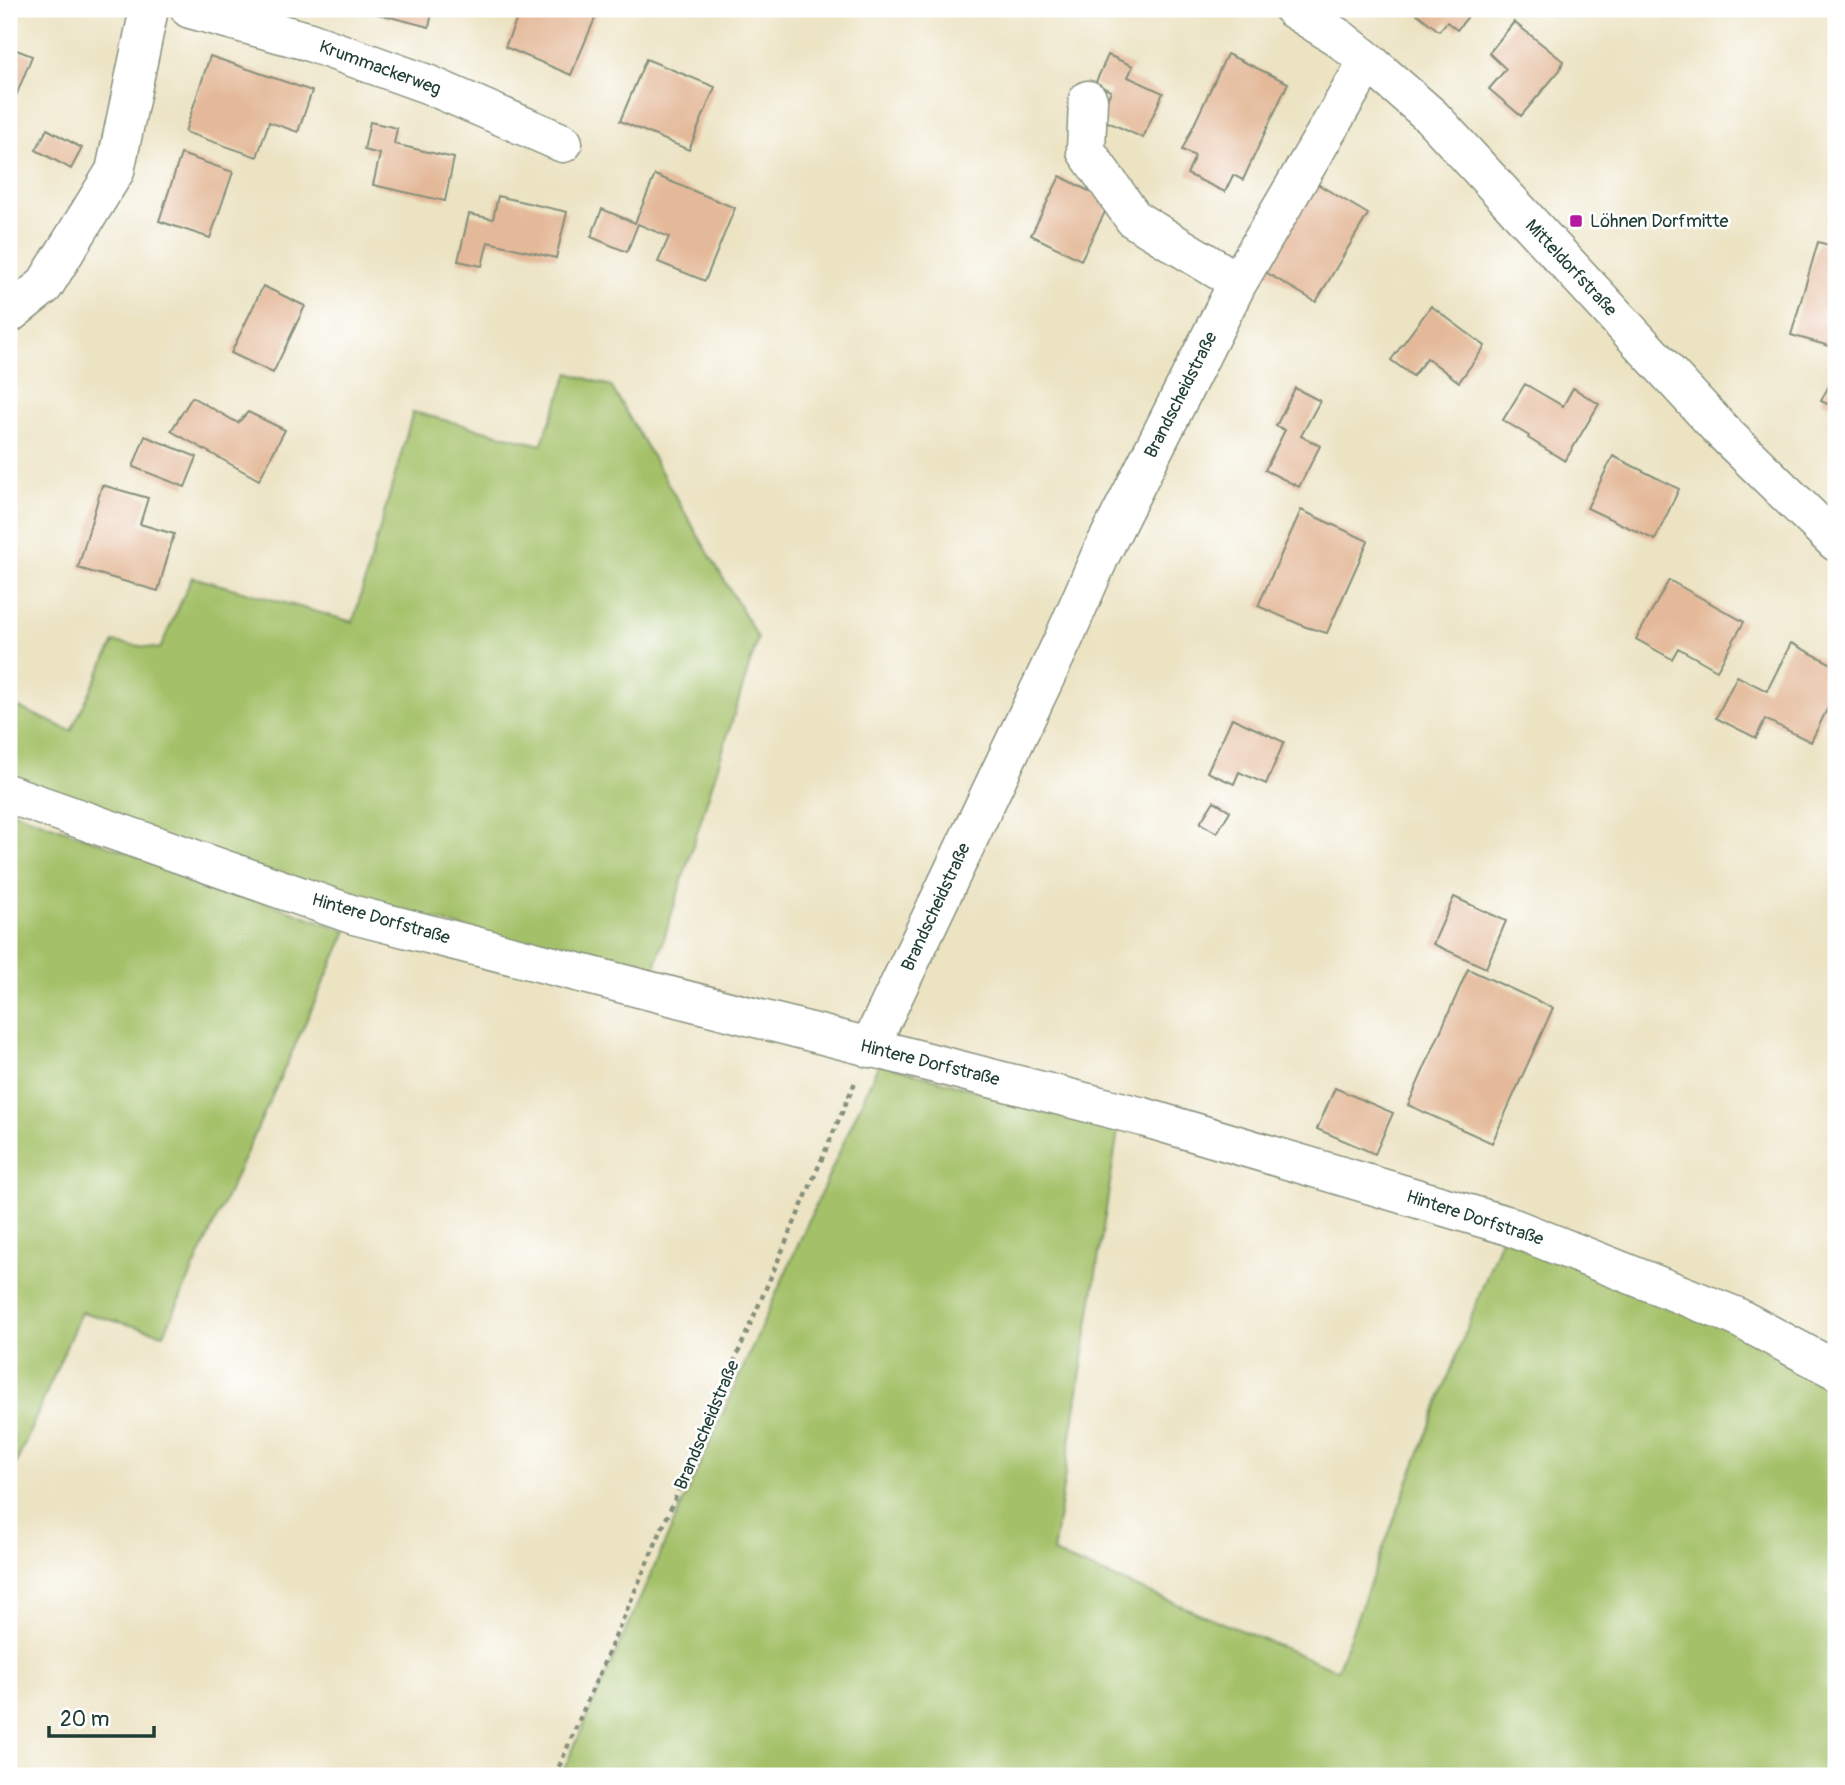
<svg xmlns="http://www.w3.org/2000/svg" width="1845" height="1785" viewBox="0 0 1845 1785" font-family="Pangolin,sans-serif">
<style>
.green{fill:#a4c169;stroke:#627f4e;stroke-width:2}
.building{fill:#e4b999}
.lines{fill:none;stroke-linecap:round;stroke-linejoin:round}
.minor-casing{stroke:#86907c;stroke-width:41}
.path{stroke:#86907c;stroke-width:4.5;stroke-dasharray:5 5;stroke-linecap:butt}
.minor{stroke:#fff;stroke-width:38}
.poi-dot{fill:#b5179e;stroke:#fff;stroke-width:2.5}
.labels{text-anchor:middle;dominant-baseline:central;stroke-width:5;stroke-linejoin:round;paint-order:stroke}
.street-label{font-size:18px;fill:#1f3d34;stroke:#fff}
.poi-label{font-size:18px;fill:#1f3d34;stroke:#fff;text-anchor:start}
</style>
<rect width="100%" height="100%" fill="#fff"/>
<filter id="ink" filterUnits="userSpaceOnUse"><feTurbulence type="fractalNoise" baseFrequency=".0143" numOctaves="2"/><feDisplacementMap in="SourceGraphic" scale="14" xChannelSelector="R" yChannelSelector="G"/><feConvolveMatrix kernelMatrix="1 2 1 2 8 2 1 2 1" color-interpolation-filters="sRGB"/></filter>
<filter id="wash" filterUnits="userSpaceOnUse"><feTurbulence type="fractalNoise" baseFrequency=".00686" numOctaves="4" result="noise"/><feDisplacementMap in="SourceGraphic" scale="28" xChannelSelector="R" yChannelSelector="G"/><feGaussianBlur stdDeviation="1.57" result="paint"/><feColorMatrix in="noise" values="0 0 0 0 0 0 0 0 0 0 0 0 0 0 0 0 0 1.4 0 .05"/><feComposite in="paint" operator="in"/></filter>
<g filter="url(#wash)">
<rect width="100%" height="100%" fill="#ece3c3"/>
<path class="green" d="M569,373L611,386L758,638L650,983L9,794V703L71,731L114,642L160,649L192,577L353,622L413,412L541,445Z
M9,810L347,931L164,1334L81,1312L9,1480Z
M879,1063L1118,1131L1053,1553L1337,1670L1506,1225L1836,1370V1776H561Z"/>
<g id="blocks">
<path class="building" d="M359,9H433L429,27Z
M521,9H599L571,75L505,47Z
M1411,9H1474L1457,30L1447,22L1439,31Z
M1514,22L1563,61L1560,70L1521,116L1489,89L1506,69L1489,53Z
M9,47L32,56L14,101L9,99Z
M1227,54L1288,83L1243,180L1233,175L1225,192L1187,174L1195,156L1182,150Z
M1108,55L1133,66L1128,77L1163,93L1143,138L1099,118L1111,91L1095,84Z
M210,56L312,91L298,132L269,122L257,157L185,132Z
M646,59L715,87L689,150L620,121Z
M370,122L397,128L394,144L454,158L445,201L373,185L380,154L364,150Z
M47,129L82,148L71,169L36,150Z
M181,154L233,172L210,238L159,221Z
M655,175L735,208L705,281L658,262L669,237L638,224L627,252L591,237L602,209L635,223Z
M1060,176L1110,202L1081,260L1031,235Z
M1314,182L1368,214L1316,302L1262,270Z
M498,196L567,212L556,258L488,242L482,266L458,261L469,214L493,219Z
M1818,242L1836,247V348L1791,335Z
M263,286L305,306L273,373L231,353Z
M1431,306L1485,346L1459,382L1427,358L1413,376L1391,360Z
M1836,372V408L1821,401Z
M1525,384L1563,406L1573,388L1599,404L1565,461L1528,438L1529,436L1503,420Z
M1295,388L1320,401L1301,436L1320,446L1299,487L1265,470L1285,430L1276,426Z
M192,397L238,423L248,412L285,430L259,480L171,431Z
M145,436L197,457L185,487L133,467Z
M1613,456L1679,489L1655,540L1587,508Z
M102,485L148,498L140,524L174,534L158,591L78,568Z
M1301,510L1368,541L1327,633L1306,627L1258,606Z
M1669,580L1744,622L1717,670L1678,648L1672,659L1636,639Z
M1791,643L1836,666V691L1811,742L1765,719L1756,738L1716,718L1737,676L1767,691Z
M1232,718L1284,742L1266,784L1239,772L1234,784L1207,772Z
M1214,801L1230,811L1217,833L1200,823Z
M1454,897L1506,921L1486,968L1433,944Z
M1468,969L1553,1008L1492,1143L1408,1105Z
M1335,1088L1393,1113L1375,1154L1317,1129Z"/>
</g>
</g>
<g filter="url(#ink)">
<use href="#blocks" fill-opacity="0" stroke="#86907c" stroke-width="2"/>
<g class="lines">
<defs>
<path id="minor" d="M190,9L307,41L427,84L563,143
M1293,9L1339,38L1368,61L1431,116L1721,430L1836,542
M1088,100L1086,151L1134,219L1238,282
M9,314L44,286L115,171L149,9
M9,794L354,915L1143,1117L1506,1225L1735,1316L1836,1370
M869,1048L1064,638L1100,556L1238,282L1368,61"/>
</defs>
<use href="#minor" class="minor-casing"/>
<path class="path" d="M555,1776L856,1080"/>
<use href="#minor" class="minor"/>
</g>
</g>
<rect class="poi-dot" x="1569" y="214" width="14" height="14" rx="3.5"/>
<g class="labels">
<g class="street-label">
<text transform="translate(380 68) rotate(20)">Krummackerweg</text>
<text transform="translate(1571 268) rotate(47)">Mitteldorfstraße</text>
<text transform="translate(1181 395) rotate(-63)">Brandscheidstraße</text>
<text transform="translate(936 907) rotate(-65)">Brandscheidstraße</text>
<text transform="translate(381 919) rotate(16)">Hintere Dorfstraße</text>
<text transform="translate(930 1063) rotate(14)">Hintere Dorfstraße</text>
<text transform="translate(1475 1218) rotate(18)">Hintere Dorfstraße</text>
<text transform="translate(707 1425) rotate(-67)">Brandscheidstraße</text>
</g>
<g class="poi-label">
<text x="1590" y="221">Löhnen Dorfmitte</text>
</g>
</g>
<rect width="1845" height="1785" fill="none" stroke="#fff" stroke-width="35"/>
<path d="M49 1726v10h105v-10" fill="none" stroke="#1f3d34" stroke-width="3.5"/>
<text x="60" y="1726" font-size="21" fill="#1f3d34" stroke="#ffffff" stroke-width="5" paint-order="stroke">20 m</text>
</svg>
